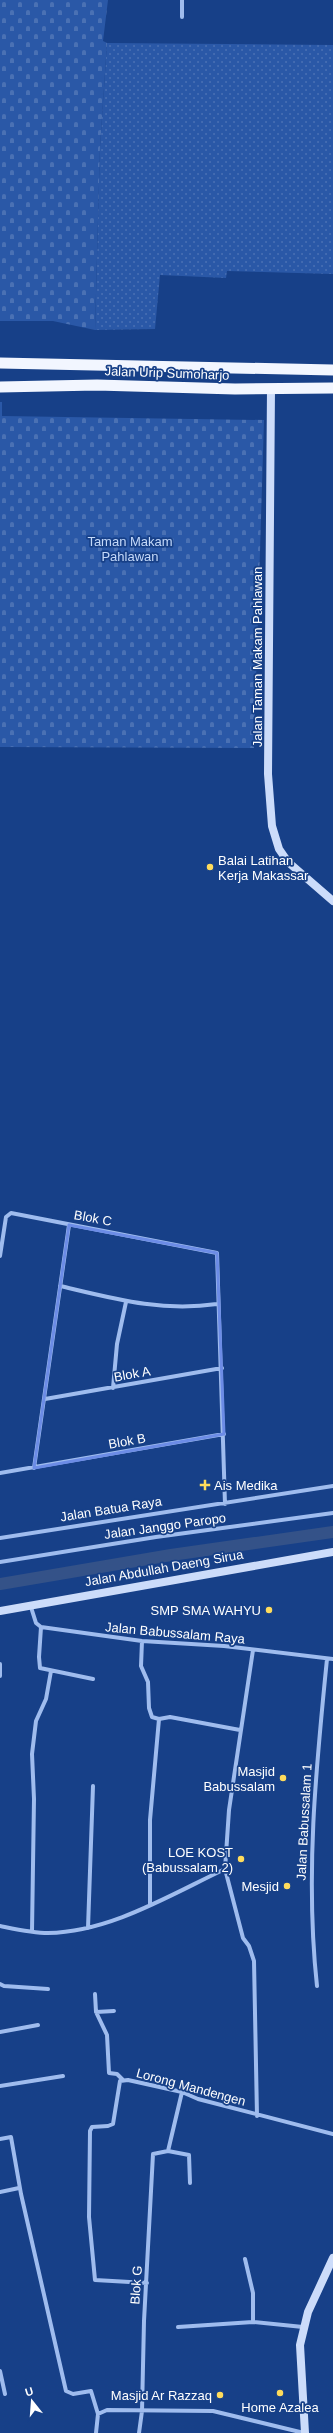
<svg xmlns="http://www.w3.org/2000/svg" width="333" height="2433" viewBox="0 0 333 2433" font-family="Helvetica,sans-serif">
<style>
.green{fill:url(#green-dots)}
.cemetery{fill:url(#cemetery-stones)}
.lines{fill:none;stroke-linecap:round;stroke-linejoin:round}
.canal{stroke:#345288;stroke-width:12}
.minor{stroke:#9fbcee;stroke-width:4}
.secondary{stroke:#ccdcfa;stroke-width:8}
.trunk{stroke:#f2f6ff;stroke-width:11}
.marked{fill:none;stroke:#6c8ce6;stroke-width:3;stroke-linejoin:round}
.poi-dot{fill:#ffdc5c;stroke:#174088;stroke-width:1.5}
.labels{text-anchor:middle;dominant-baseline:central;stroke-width:3.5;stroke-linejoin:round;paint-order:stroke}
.street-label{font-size:13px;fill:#fff;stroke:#174088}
.park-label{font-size:13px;fill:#c4d9fa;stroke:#174088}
.poi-label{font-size:13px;fill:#fff;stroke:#174088;text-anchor:end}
</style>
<defs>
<pattern id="green-dots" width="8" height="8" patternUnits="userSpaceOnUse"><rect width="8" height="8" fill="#2a58a7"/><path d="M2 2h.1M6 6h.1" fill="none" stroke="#4a71b4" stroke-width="1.8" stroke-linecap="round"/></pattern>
<pattern id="cemetery-stones" width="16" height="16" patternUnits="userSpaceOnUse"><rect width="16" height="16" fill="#2a58a7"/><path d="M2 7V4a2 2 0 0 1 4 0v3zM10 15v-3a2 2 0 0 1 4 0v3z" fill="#4a71b4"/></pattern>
</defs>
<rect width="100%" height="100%" fill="#174088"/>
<path class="green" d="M107,43L333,45V274L227,271L226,278L160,275L155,329L95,330L100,147Z"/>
<path class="cemetery" d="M0,0H108L103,41L107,43L100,147L95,330L53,321H0Z
M0,402H2V416L264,420L254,748L0,747Z"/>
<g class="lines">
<path class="canal" d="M0,1584L171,1555L333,1532"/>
<path class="minor" d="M182,17V0
M0,1256L6,1217L11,1213L217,1253L225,1504
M60,1286C115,1299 161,1312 217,1304
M113,1388L117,1344L126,1302
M45,1399L222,1368
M34,1468L69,1225
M0,1473L224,1434
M0,1538L333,1486
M0,1562L156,1537L333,1513
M30,1604L36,1623L41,1627L142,1641L224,1646L333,1659
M41,1627L39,1657L40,1668L93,1679
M142,1641L141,1666L148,1682L149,1708L152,1717L159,1719L150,1820V1904
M253,1650L229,1810L225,1869L243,1938L249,1946L254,1961L257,2116
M0,1664V1676
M159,1719L170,1717L240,1730
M0,1926C15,1929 33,1933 48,1933C110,1932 170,1895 225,1869
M88,1928L93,1786
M32,1931L34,1799L32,1754L36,1721L46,1699L51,1671
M0,1984L4,1986L48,1989
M317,1986C305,1876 316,1768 327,1659
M95,1994L96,2012L107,2035L109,2073L117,2074L123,2080
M96,2012L114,2011
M0,2032L38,2025
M0,2086L63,2076
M0,2139L11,2137L21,2194L66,2391L73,2394L91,2391L98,2414L96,2433
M168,2151L182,2092
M0,2192L19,2188
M245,2259L253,2293V2322
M147,2283L95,2280L89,2217L90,2131L92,2127L108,2126L113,2124L120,2081L128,2080L182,2092L198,2099L333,2134
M178,2327L253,2322L303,2327
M0,2371L5,2394
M98,2414L107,2410L213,2411L304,2433
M139,2433L142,2411L144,2321L153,2154L168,2151L189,2155L190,2183"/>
<path class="secondary" d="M271,388L268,774L272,826L279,849L288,862L333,901
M0,1611L333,1552
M305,2433L300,2345L308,2312L333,2258"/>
<path class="trunk" d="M0,363L333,370
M0,387L97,385L235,389L333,388"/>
</g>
<path class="marked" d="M69,1225L217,1253L224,1434L34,1468Z"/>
<g class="poi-dot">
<circle cx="210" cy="867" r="4"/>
<path d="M203 1479h4v4h4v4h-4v4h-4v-4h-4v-4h4z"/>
<circle cx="269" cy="1610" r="4"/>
<circle cx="283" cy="1778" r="4"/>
<circle cx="241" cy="1859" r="4"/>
<circle cx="287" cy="1886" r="4"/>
<circle cx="280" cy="2393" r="4"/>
<circle cx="220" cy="2395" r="4"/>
</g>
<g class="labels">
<g class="street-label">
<text transform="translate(167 373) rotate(2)">Jalan Urip Sumoharjo</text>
<text transform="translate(257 657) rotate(-90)">Jalan Taman Makam Pahlawan</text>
<text transform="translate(93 1218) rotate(10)">Blok C</text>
<text transform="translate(132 1374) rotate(-10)">Blok A</text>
<text transform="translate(127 1441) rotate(-10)">Blok B</text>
<text transform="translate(111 1509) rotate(-9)">Jalan Batua Raya</text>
<text transform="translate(165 1526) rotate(-8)">Jalan Janggo Paropo</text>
<text transform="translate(164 1568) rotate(-10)">Jalan Abdullah Daeng Sirua</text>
<text transform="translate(175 1633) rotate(5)">Jalan Babussalam Raya</text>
<text transform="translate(304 1822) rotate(-87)">Jalan Babussalam 1</text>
<text transform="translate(191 2087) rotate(15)">Lorong Mandengen</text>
<text transform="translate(136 2285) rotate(-86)">Blok G</text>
</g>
<g class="park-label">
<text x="130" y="541">Taman Makam<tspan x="130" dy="15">Pahlawan</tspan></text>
</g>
<g class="poi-label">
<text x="218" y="860" text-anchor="start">Balai Latihan<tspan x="218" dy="15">Kerja Makassar</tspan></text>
<text x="214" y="1485" text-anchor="start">Ais Medika</text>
<text x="261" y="1610">SMP SMA WAHYU</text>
<text x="275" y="1771">Masjid<tspan x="275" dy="15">Babussalam</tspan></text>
<text x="233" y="1852">LOE KOST<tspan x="233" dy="15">(Babussalam 2)</tspan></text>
<text x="279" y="1886">Mesjid</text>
<text x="212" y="2395">Masjid Ar Razzaq</text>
<text x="280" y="2407" text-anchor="middle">Home Azalea</text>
</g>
</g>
<g transform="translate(32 2401) rotate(343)" stroke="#174088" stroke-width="3" paint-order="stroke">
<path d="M0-3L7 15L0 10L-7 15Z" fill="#ffffff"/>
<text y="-6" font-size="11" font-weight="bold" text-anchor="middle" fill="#ffffff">U</text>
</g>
</svg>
